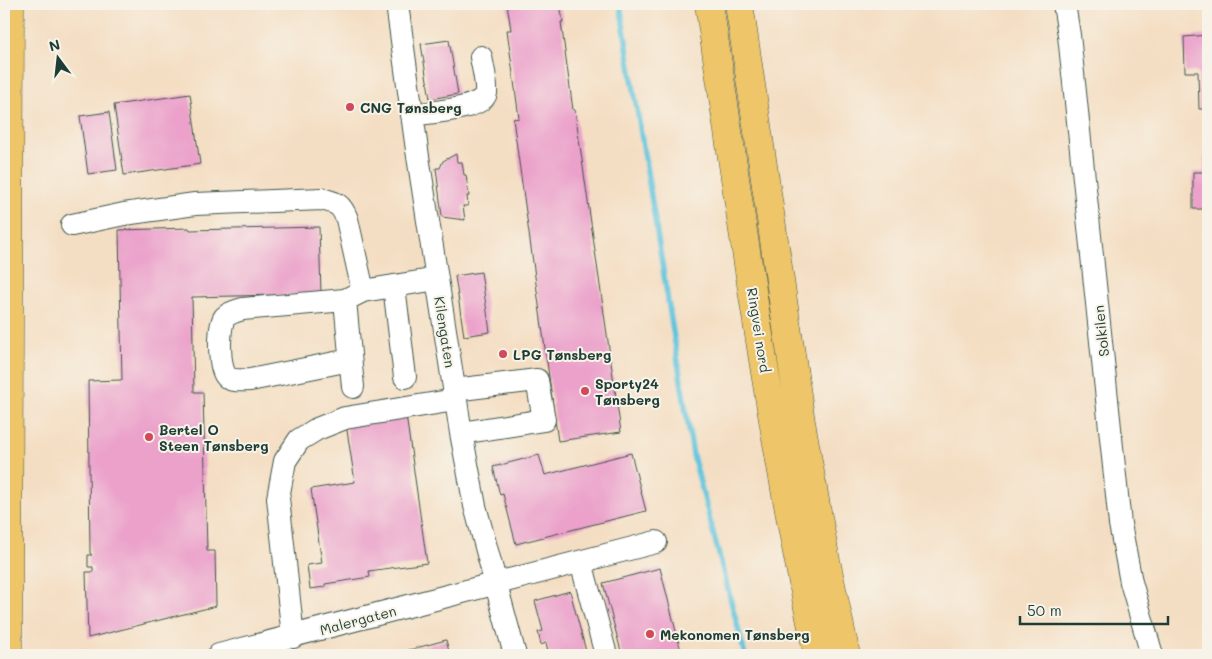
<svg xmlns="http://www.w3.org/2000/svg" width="1212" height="659" viewBox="0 0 1212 659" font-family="Mali,sans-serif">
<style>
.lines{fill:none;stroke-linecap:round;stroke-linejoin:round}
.stream{stroke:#60c5dd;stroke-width:5.5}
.building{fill:#eba1ca}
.minor-casing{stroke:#3f5549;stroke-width:24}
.major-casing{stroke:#3f5549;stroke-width:29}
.minor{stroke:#fff;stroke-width:22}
.major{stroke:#eec569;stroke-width:28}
.poi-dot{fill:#d1495b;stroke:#f7f3e8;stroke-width:2}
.labels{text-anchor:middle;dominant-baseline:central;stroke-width:4;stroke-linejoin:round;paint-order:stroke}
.poi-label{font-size:14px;font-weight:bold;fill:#1f3d34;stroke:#f7f3e8;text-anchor:start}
.street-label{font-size:14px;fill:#1f3d34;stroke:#f7f3e8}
</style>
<rect width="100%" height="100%" fill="#f7f3e8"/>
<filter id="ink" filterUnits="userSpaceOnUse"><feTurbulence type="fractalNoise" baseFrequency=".02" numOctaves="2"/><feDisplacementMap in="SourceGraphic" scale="10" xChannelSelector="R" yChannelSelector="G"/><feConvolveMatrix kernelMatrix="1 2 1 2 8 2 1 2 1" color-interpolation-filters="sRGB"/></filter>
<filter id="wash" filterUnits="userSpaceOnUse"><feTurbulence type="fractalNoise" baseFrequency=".0096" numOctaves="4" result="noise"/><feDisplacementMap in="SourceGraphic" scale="20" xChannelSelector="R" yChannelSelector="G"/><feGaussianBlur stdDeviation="1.12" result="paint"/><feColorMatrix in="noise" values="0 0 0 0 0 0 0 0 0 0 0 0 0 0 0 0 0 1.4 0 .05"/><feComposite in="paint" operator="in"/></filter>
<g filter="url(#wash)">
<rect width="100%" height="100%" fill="#f4dec3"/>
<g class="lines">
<path class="stream" d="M620,4L693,455L745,655"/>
</g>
<g id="blocks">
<path class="building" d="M507,4H560L563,22H561L573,110H575L577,125L621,432L558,441L513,119L519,118L507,30H511Z
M1208,35V123H1206V109H1199L1198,72H1185L1184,37Z
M449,40L458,94L430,99L421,44Z
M190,94L200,164L124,175L114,105Z
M109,112L117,170L88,174L80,116Z
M456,154L457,162H462L464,175H466L469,196H467L468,206H463L465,220L442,217L436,168H440L443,161Z
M1204,157H1208V209H1193V172H1204Z
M319,227L321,294L192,297L194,392H203L207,551H215L216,606L88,638L86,572H93V567H88V555H92L90,553L88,381L122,380L119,230L189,228L190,230Z
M481,272L490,332L464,336L455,276Z
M406,415L427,563L369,571L370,577L325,584V587L310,589L307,565L322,563L311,489L355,482L346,424Z
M631,453L646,511L516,544L503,494L500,495L493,467L539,455L545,475Z
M660,568L682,655H622L603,583Z
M570,591L587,655H549L546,643L541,645L538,632L543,631L535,601Z
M446,640L450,655H390Z"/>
</g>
</g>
<g filter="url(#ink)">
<use href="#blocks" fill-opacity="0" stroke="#3f5549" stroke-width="1"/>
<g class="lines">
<defs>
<path id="minor" d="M397,4L417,150L461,433L475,506L515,655
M1064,4L1069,35L1120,524L1131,582L1152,655
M412,115C427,112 483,110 486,93C487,83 483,68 481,57
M72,225L124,214L195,204L322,199C337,203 341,204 347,219L363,291
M394,286L405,377
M345,300L353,387
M350,360L250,380C242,380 233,382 227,377C218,370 218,325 225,317C230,312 236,311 243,309L345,300L363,291L437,279
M454,390L537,380L544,420L461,433
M581,562L606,655
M293,637L278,498L285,461L299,440L317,429L345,418L455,400
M219,655L656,542"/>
<path id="major" d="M709,4C742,221 771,440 818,655
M739,4L801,422L825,556L846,655
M8,655L10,4"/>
</defs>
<use href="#minor" class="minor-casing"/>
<use href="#major" class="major-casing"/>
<use href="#minor" class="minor"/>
<use href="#major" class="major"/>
</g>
</g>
<g class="poi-dot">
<circle cx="350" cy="107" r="5"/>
<circle cx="503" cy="354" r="5"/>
<circle cx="585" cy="391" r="5"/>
<circle cx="149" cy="437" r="5"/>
<circle cx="650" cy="634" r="5"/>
</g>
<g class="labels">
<g class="poi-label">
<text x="360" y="107">CNG Tønsberg</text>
<text x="513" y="354">LPG Tønsberg</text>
<text x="595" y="383">Sporty24<tspan x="595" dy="16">Tønsberg</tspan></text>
<text x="159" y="429">Bertel O<tspan x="159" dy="16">Steen Tønsberg</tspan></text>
<text x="660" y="634">Mekonomen Tønsberg</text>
</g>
<g class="street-label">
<text transform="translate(759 330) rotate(81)">Ringvei nord</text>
<text transform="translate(1101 331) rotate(-96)">Solkilen</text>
<text transform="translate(445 332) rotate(81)">Kilengaten</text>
<text transform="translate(358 620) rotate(-15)">Malergaten</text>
</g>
</g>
<rect width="1212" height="659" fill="none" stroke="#f7f3e8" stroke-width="20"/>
<g transform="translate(58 58) rotate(345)" stroke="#f7f3e8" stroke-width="4" paint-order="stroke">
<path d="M0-4L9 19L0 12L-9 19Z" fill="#1f3d34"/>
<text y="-8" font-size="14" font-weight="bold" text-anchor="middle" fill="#1f3d34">N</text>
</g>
<path d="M1020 616v8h148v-8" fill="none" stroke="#1f3d34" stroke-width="2.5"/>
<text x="1027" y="616" font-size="15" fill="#1f3d34" stroke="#f7f3e8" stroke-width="4" paint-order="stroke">50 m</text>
</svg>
